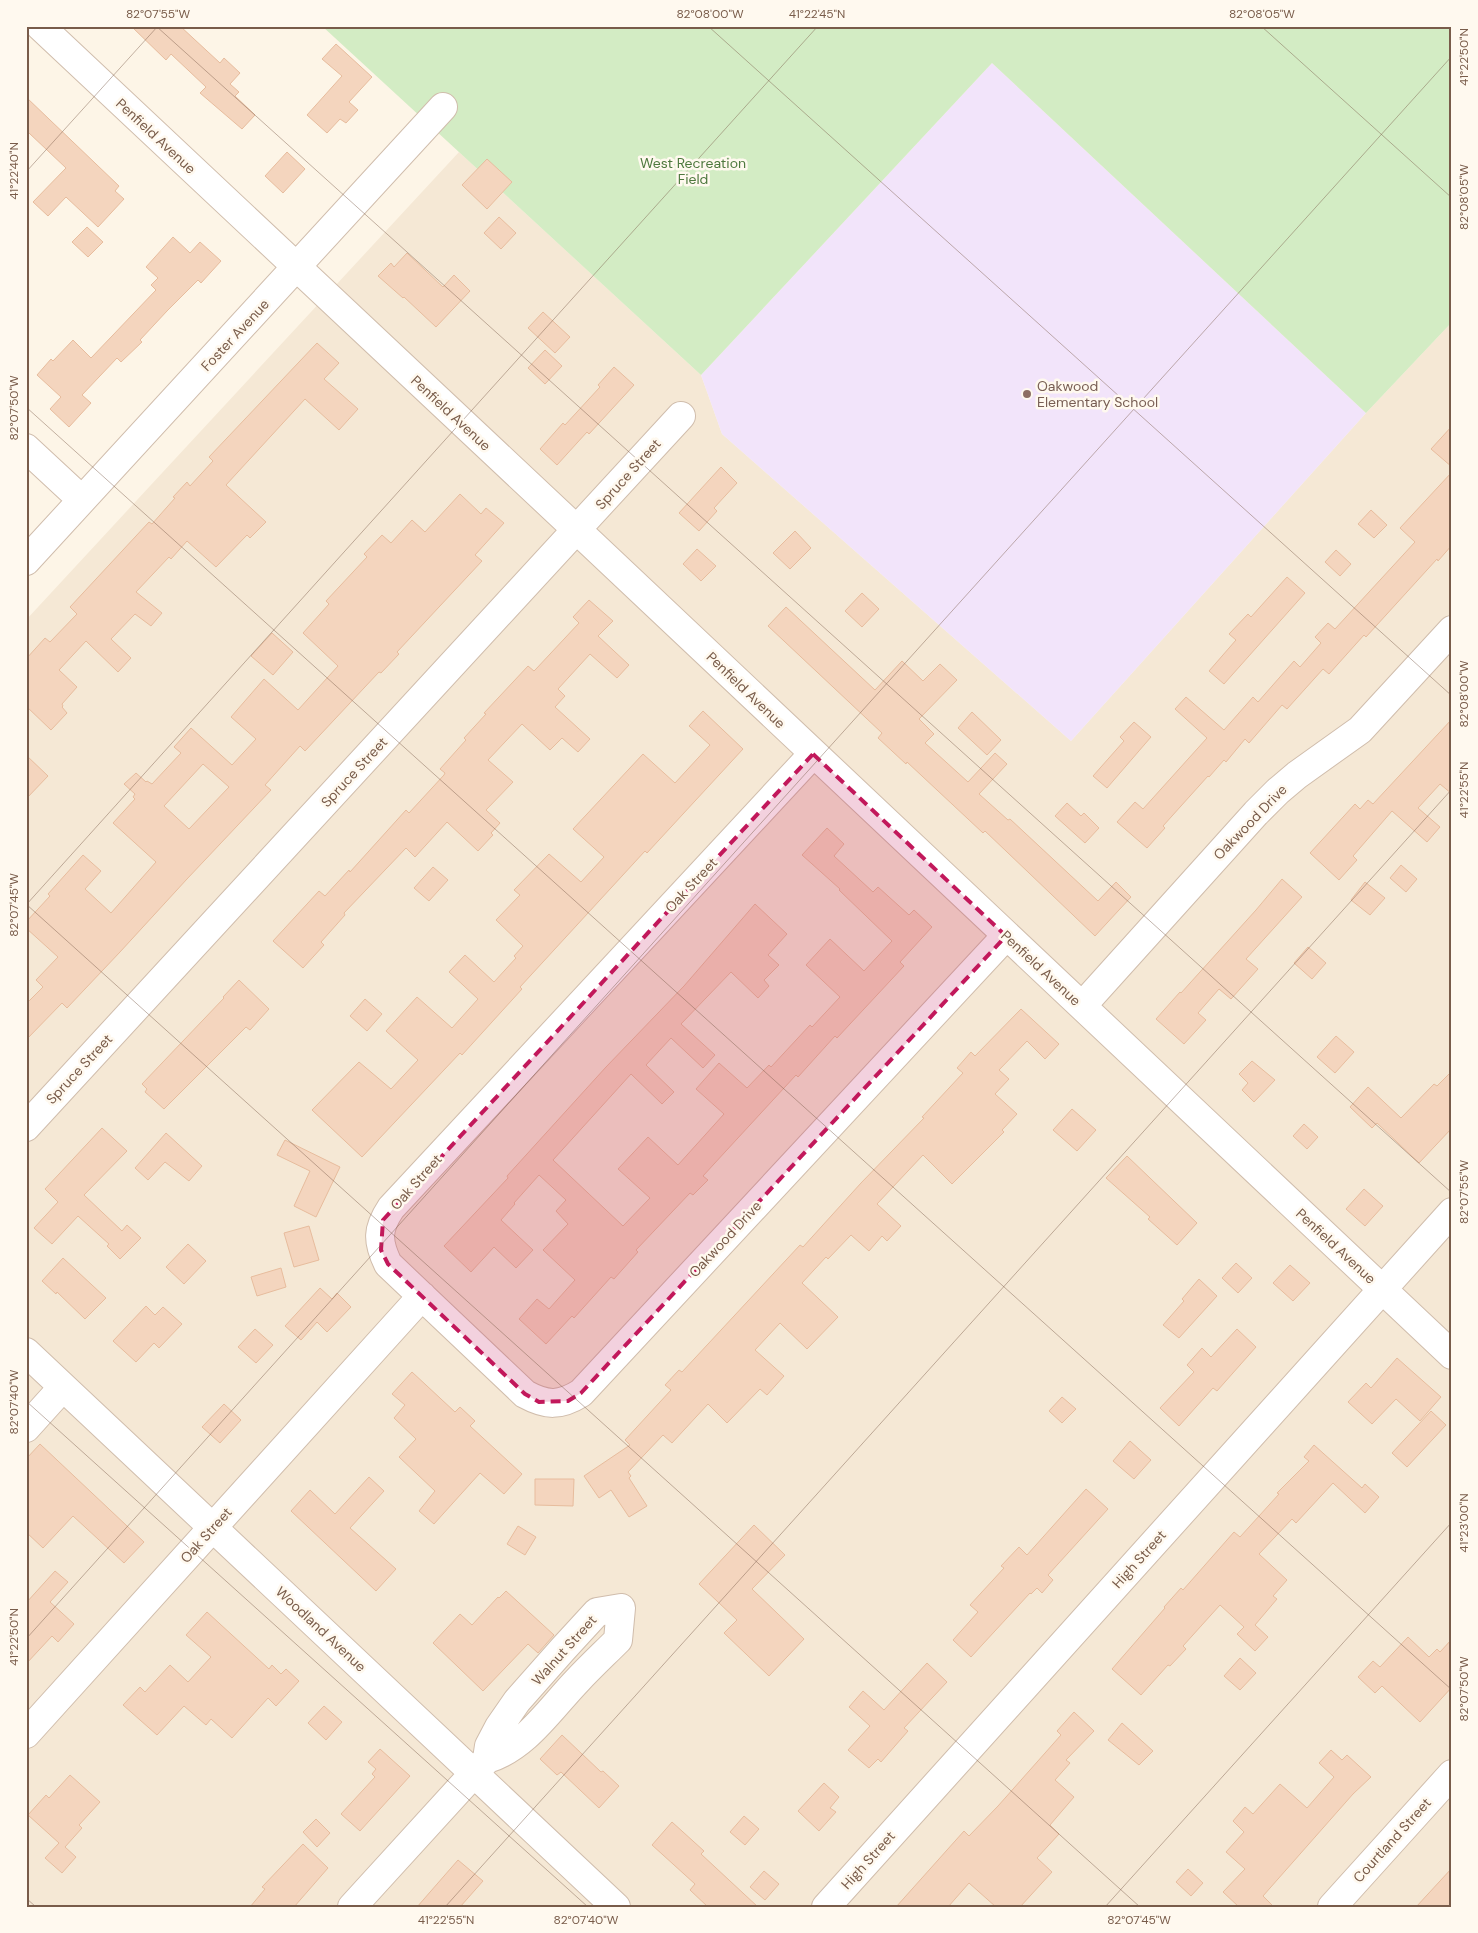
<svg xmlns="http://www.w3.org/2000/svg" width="1478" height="1933" viewBox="0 0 1478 1933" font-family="'DM Sans',sans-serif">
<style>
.residential{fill:#f5e8d5}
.education{fill:#f2e4fa}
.green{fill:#d3ecc4}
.building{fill:#f4d5be;stroke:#e7bc9d;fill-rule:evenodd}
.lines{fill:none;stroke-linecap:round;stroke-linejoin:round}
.minor-casing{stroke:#d0bdac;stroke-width:30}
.minor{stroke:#fff;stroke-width:28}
.marked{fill:#c2185b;fill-opacity:0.2;stroke:#c2185b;stroke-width:4;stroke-dasharray:10 6;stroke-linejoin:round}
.ticks{fill:none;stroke:#795c4a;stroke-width:1;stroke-opacity:0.45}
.education-dot{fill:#8d6e63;stroke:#fff9ef;stroke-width:2}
.labels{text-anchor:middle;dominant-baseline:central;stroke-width:5;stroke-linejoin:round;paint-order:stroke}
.street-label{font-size:14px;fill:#795c4a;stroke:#fff9ef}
.park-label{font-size:14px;fill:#4e793e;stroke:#fff9ef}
.education-label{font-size:14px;fill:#785e54;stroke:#fff9ef;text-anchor:start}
.neatline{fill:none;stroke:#795c4a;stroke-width:2}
.ticks-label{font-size:12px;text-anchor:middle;fill:#795c4a}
</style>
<rect width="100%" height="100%" fill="#fdf5e7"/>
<path class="residential" d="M459,152L701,375L722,434L1071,741L1366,413L1452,322V1907H26V620Z"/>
<path class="education" d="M992,63L1366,413L1071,741L722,434L701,375Z"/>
<path class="green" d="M322,26H1452V322L1366,413L992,63L701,375Z"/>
<path class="building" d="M131,26H180L220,63L224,58L240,73L230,84L239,92L235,96L255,115L242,129L200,93L206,87L171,54L166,60Z
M336,44L372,77L349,102L358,110L346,123L340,119L327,133L307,115L342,76L322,59Z
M26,97L119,186L115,191L124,199L98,227L66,197L48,216L33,202L66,168L29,133L26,136Z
M287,152L305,169L283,193L265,176Z
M487,159L512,182L487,209L462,185Z
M499,217L516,233L501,249L484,233Z
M87,227L103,242L88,257L72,242Z
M173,237L190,253L200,242L221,261L201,283L198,280L167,311L140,340L142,342L121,362L117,358L82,395L91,403L69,427L50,409L61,397L37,375L51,359L53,361L73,340L91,358L156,290L151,285L158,278L146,267Z
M407,253L443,287L454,275L470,291L436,327L404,297L403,298L378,276L391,263L394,267Z
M543,312L570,337L555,353L528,328Z
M317,343L339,363L324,379L358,409L339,430L305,399L226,485L266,522L250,538L247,535L216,567L187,541L171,559L169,557L136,592L162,613L151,626L135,614L111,639L131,658L118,672L86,641L59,670L77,687L62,704L63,706L62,707L67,713L51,730L26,706V659L45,638L50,642L77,614L70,607L149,522L152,524L175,498L173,497L187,482L190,486L213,461L209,457Z
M545,350L562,366L545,384L528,368Z
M614,367L634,385L589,434L587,432L557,465L540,449L563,423L565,425L600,387L598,385Z
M1452,426V467L1431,449Z
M721,467L737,483L714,508L717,511L699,531L679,513Z
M1452,472V545L1438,561L1437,559L1366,637L1364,635L1329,674L1323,669L1287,709L1282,705L1249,743L1245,739L1226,762L1224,760L1209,777L1208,776L1163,826L1165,828L1147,848L1117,822L1135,802L1143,809L1207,738L1175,709L1186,697L1224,730L1253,697L1258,702L1294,661L1300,667L1321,643L1315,637L1328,623L1335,629L1415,542L1400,528Z
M460,494L481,514L486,508L504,523L475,555L482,561L397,652L399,654L381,673L379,672L305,751L300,746L265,785L271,790L187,879L120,952L67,1008L62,1003L26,1040V1004L43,987L36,980L58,957L26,928V922L50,896L48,894L83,855L101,871L85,889L111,913L156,862L113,823L135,799L133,797L135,794L124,784L136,773L146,782L147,781L152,784L181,753L174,747L191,728L232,765L256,739L231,717L264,679L298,710L338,666L303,633L329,604L326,601L367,557L364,554L382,535L391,543L412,520L425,532ZM203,764L229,787L189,829L164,806Z
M1371,510L1387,525L1374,538L1358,524Z
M795,531L811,548L790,569L773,553Z
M697,549L716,566L701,581L683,564Z
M1336,550L1351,564L1340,576L1325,562Z
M1287,577L1305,593L1224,684L1209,671L1236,640L1229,634L1248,614L1251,617Z
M862,593L879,609L862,627L845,611Z
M589,600L613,621L598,636L629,665L617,678L590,654L558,689L565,696L555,707L590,739L578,752L562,738L550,750L522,724L488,760L513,782L486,810L500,823L491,833L493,835L478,851L447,822L415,857L406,848L344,913L345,915L321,942L324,945L303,968L273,941L319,891L325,896L349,870L350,872L406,810L409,813L444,775L445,773L440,769L466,740L464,738L486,714L484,713L528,666L534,671L536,669L579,623L573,617Z
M786,607L875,690L902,661L923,681L940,664L957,680L919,719L934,734L925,743L968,782L995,753L1007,764L979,794L1008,820L1010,819L1098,901L1116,882L1131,897L1095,936L985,831L983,833L907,762L906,764L878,738L882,733L768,626Z
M272,633L293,652L273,675L251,656Z
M703,711L743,749L647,853L645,851L520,987L522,989L462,1055L460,1053L362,1157L312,1110L359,1062L391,1089L418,1060L386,1031L417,997L452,1028L478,999L449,972L465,955L494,982L516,958L514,956L523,946L496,920L520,895L514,890L549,854L581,882L604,857L573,829L643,754L675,783L710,745L689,726Z
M972,712L1001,740L987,755L958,728Z
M1452,719V794L1440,784L1418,808L1440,827L1427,842L1392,811L1353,856L1357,860L1339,880L1310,853L1355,804L1360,809L1368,800L1373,804Z
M1134,722L1151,737L1107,788L1093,776L1124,741L1120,737Z
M26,755L48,776L26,799Z
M1067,803L1081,816L1084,813L1099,828L1085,843L1055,816Z
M827,828L844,844L834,856L873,892L878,887L909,915L914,910L932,927L900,962L904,966L837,1038L835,1036L798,1077L796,1075L714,1164L703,1176L708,1180L693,1195L690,1193L636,1250L638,1252L614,1279L611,1277L574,1318L572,1316L546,1344L519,1319L537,1299L549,1309L575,1280L543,1250L568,1224L556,1211L566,1200L539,1175L514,1203L515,1204L501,1220L533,1250L516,1268L494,1247L471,1272L444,1246L508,1178L507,1176L606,1067L684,986L755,904L787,934L768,955L779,965L764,980L769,986L758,998L731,972L681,1024L715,1055L703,1068L671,1038L646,1065L674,1092L662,1104L631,1074L553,1160L623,1226L650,1198L618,1169L648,1137L678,1165L724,1114L696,1089L719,1063L747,1088L769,1065L771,1067L810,1025L812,1027L840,997L806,965L830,939L864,971L892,941L839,890L840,889L802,855Z
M1401,865L1417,879L1406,892L1390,878Z
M433,867L448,880L429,901L414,888Z
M1282,879L1302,897L1246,959L1258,969L1231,999L1219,989L1198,1013L1206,1020L1184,1044L1156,1019L1180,992L1181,993L1256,910Z
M1365,882L1385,898L1370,915L1351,900Z
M1308,947L1326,963L1312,979L1294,963Z
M239,980L269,1009L250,1030L246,1027L164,1109L145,1092L147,1089L142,1084L224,998L223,997Z
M365,999L382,1014L367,1031L350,1016Z
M1021,1009L1059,1044L1045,1059L1027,1041L999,1070L1009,1079L995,1094L1017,1114L1002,1130L1004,1132L952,1184L923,1155L877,1204L901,1226L887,1241L882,1236L869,1251L851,1235L828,1259L826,1257L802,1283L838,1317L807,1349L780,1323L755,1350L784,1376L767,1395L760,1389L727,1423L708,1404L672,1443L663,1435L628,1472L631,1476L629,1478L647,1506L629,1517L611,1490L599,1498L584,1476L630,1445L625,1440L671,1390L665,1385L679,1370L682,1372L800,1245L803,1247L861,1183L924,1118L922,1117L963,1073L957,1068L971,1052L975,1056Z
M1336,1036L1354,1052L1335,1073L1317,1057Z
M1252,1061L1275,1080L1254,1102L1242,1090L1248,1083L1239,1074Z
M1452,1071V1128L1419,1163L1377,1123L1372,1128L1350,1107L1368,1087L1401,1118L1434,1084L1437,1086Z
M1072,1109L1096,1130L1077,1151L1053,1130Z
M1304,1124L1318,1137L1307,1149L1293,1136Z
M102,1128L127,1151L84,1195L122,1231L127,1225L141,1238L120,1259L107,1246L109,1244L78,1216L52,1244L34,1228L58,1202L45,1189Z
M166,1133L202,1166L189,1181L165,1162L148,1180L135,1168Z
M285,1140L340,1167L316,1217L294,1206L310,1171L277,1155Z
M1127,1156L1197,1223L1177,1245L1148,1219L1150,1217L1106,1178Z
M1364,1189L1383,1206L1365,1226L1346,1209Z
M309,1226L319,1260L294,1267L284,1233Z
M188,1244L206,1261L184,1284L166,1267Z
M63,1258L106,1298L85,1319L57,1292L56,1294L42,1281Z
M1236,1263L1252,1278L1238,1293L1222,1278Z
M1290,1265L1310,1283L1293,1301L1273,1283Z
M281,1268L286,1287L257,1296L251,1277Z
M1199,1279L1217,1296L1179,1338L1163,1325L1184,1301L1182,1299Z
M320,1288L332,1299L337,1293L351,1307L327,1332L317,1322L301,1340L285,1326Z
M146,1306L155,1315L163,1307L182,1324L159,1348L154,1343L136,1362L113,1341Z
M255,1329L273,1345L256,1363L238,1347Z
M1237,1329L1256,1347L1217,1391L1213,1388L1179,1426L1160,1408L1194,1372L1187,1365L1202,1348L1211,1357Z
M1397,1358L1441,1397L1420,1421L1396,1399L1372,1424L1348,1402L1366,1383L1371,1388Z
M412,1372L455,1412L460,1407L475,1421L470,1426L522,1474L504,1494L480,1473L434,1524L419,1511L435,1491L399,1457L416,1439L394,1418L405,1405L392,1394Z
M1062,1397L1076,1409L1062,1423L1049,1411Z
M224,1404L241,1420L220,1443L202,1427Z
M1431,1411L1446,1425L1407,1467L1392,1453Z
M1130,1441L1151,1460L1134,1479L1113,1461Z
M40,1444L144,1542L124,1563L73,1516L43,1548L26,1532V1459Z
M1314,1445L1362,1488L1365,1484L1379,1497L1365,1513L1333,1483L1296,1523L1292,1519L1259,1554L1287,1580L1273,1596L1277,1599L1255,1625L1268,1637L1255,1651L1237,1634L1244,1627L1220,1605L1183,1646L1186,1649L1170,1666L1168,1665L1141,1695L1112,1669L1165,1608L1164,1607L1181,1588L1183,1590L1234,1532L1240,1537L1279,1494L1277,1493L1309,1461L1304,1457Z
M369,1477L384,1491L350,1528L396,1569L376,1591L291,1511L310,1490L335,1514Z
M535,1479H574L573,1506L535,1505Z
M1086,1489L1108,1509L1048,1575L1053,1580L1042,1593L1037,1588L1031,1594L1030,1593L971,1657L953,1640L978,1612L970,1605L1004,1568L1001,1566L1019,1547L1027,1555Z
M754,1525L785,1555L752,1589L804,1639L769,1676L724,1633L737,1620L699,1584Z
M518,1526L536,1537L525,1555L507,1544Z
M55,1571L68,1582L50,1602L74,1624L58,1642L52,1636L26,1664V1603Z
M506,1591L554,1635L538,1653L528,1644L483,1691L433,1643L460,1614L472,1625L498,1597L499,1598Z
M207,1612L269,1669L272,1665L281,1674L286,1669L299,1681L276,1706L268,1698L232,1738L211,1719L206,1725L184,1706L157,1735L123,1705L140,1687L145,1692L170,1665L188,1682L211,1657L186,1635Z
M1408,1637L1429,1657L1437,1649L1440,1652L1452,1639V1687L1420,1722L1382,1686L1375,1693L1358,1677L1373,1661L1380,1667Z
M1240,1658L1256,1673L1240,1690L1224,1676Z
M927,1663L947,1682L904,1728L908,1731L881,1762L878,1759L869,1768L848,1750L870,1726L849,1707L863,1691L884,1710Z
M324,1706L342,1722L326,1740L308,1723Z
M1074,1712L1094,1731L1066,1760L1070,1763L1055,1780L1074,1797L1050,1825L1059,1834L1037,1858L1052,1872L1020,1907H996L969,1883L948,1907H896L964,1831L969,1836L998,1806L1061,1735L1057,1731Z
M1122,1723L1153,1751L1139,1765L1108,1740Z
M562,1735L601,1772L603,1771L619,1786L599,1808L561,1772L557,1775L540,1759Z
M380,1749L410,1776L360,1831L341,1814L375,1777L372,1774L376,1769L368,1762Z
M1331,1750L1342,1760L1347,1755L1371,1777L1353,1794L1263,1896L1274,1907H1239L1223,1892L1245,1869L1226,1852L1244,1832L1233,1821L1245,1807L1253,1814L1280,1784L1307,1808L1334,1777L1319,1763Z
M70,1775L100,1802L79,1825L82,1828L65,1847L76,1857L62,1873L45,1858L59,1843L28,1815L46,1795L49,1798Z
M824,1783L839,1797L830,1808L836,1812L819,1831L798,1811Z
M744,1816L759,1829L745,1845L730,1832Z
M316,1819L330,1833L317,1847L303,1832Z
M672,1822L704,1851L701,1854L758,1907H708L690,1890L695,1884L652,1845Z
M303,1844L328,1868L294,1907H250L265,1889L262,1887Z
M458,1860L483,1881L460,1907H417Z
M1452,1868V1907H1416Z
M1188,1869L1203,1883L1191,1896L1176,1882Z
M764,1871L779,1884L765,1900L750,1887Z"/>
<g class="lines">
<defs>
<path id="minor" d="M40,26L577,530L1452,1355
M26,448L82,500
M26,561L443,107
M813,754L391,1208C377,1229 377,1241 388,1264L525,1394C547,1406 560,1406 581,1393L1006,936
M1082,1006L1256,813L1278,791L1297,775L1360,730L1452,630
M26,1127L681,416
M26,1352L616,1907
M26,1428L63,1387
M26,1734L422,1296
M352,1907L487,1759C525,1748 550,1709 577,1681C590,1667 604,1654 618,1640L621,1608L597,1612L563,1649L517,1701L499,1727L489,1746L487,1759
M826,1907L1452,1212
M1332,1907L1452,1774"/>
</defs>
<use href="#minor" class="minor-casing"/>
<use href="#minor" class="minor"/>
</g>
<path class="marked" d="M813,754L1006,936L581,1393L568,1401L539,1402L525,1394L388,1264L381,1250L383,1220Z"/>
<path class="ticks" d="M156,26L1452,1193M708,26L1452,696M1261,26L1452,198M26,172L158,26M26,407L1452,1690M26,904L1140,1907M26,905L818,26M26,1401L588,1907M26,1639L1452,56M26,1898L36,1907M445,1907L1452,789M1105,1907L1452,1522"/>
<circle class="education-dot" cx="1027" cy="394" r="5"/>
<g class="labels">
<g class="street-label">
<text transform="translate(156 136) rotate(43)">Penfield Avenue</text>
<text transform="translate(235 335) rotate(-47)">Foster Avenue</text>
<text transform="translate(451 413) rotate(43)">Penfield Avenue</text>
<text transform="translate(628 474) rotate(-48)">Spruce Street</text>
<text transform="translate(746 690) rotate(44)">Penfield Avenue</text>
<text transform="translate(354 772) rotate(-47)">Spruce Street</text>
<text transform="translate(1250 822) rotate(-46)">Oakwood Drive</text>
<text transform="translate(691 885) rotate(-47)">Oak Street</text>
<text transform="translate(1041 968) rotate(43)">Penfield Avenue</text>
<text transform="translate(79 1069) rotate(-47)">Spruce Street</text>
<text transform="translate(416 1182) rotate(-48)">Oak Street</text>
<text transform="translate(725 1239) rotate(-47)">Oakwood Drive</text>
<text transform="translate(1336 1246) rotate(43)">Penfield Avenue</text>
<text transform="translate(206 1535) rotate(-48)">Oak Street</text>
<text transform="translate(1139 1559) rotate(-48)">High Street</text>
<text transform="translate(321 1629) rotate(43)">Woodland Avenue</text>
<text transform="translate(564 1650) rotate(-48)">Walnut Street</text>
<text transform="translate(1392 1840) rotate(-48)">Courtland Street</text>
<text transform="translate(868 1860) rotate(-48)">High Street</text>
</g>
<g class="park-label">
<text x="693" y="163">West Recreation<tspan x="693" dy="16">Field</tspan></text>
</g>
<g class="education-label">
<text x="1037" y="386">Oakwood<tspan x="1037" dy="16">Elementary School</tspan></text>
</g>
</g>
<rect width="1478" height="1933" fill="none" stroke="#fff9ef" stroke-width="55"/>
<rect x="28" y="28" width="1422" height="1878" class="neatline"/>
<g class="ticks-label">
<text x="158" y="18">82°07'55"W</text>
<text x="710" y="18">82°08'00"W</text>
<text x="817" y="18">41°22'45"N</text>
<text x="1262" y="18">82°08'05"W</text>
<text transform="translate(1464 57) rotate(-90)" y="4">41°22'50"N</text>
<text transform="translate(14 171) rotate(-90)" y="4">41°22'40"N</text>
<text transform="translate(1464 197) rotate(-90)" y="4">82°08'05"W</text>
<text transform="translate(14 408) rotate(-90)" y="4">82°07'50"W</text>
<text transform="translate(1464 694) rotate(-90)" y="4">82°08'00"W</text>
<text transform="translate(1464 790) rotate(-90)" y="4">41°22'55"N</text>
<text transform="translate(14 905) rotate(-90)" y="4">82°07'45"W</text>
<text transform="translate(1464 1192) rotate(-90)" y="4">82°07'55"W</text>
<text transform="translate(14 1402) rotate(-90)" y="4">82°07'40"W</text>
<text transform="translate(1464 1523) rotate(-90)" y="4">41°23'00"N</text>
<text transform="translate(14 1637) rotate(-90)" y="4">41°22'50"N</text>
<text transform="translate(1464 1689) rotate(-90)" y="4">82°07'50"W</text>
<text x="446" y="1924">41°22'55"N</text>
<text x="586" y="1924">82°07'40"W</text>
<text x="1139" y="1924">82°07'45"W</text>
</g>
</svg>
